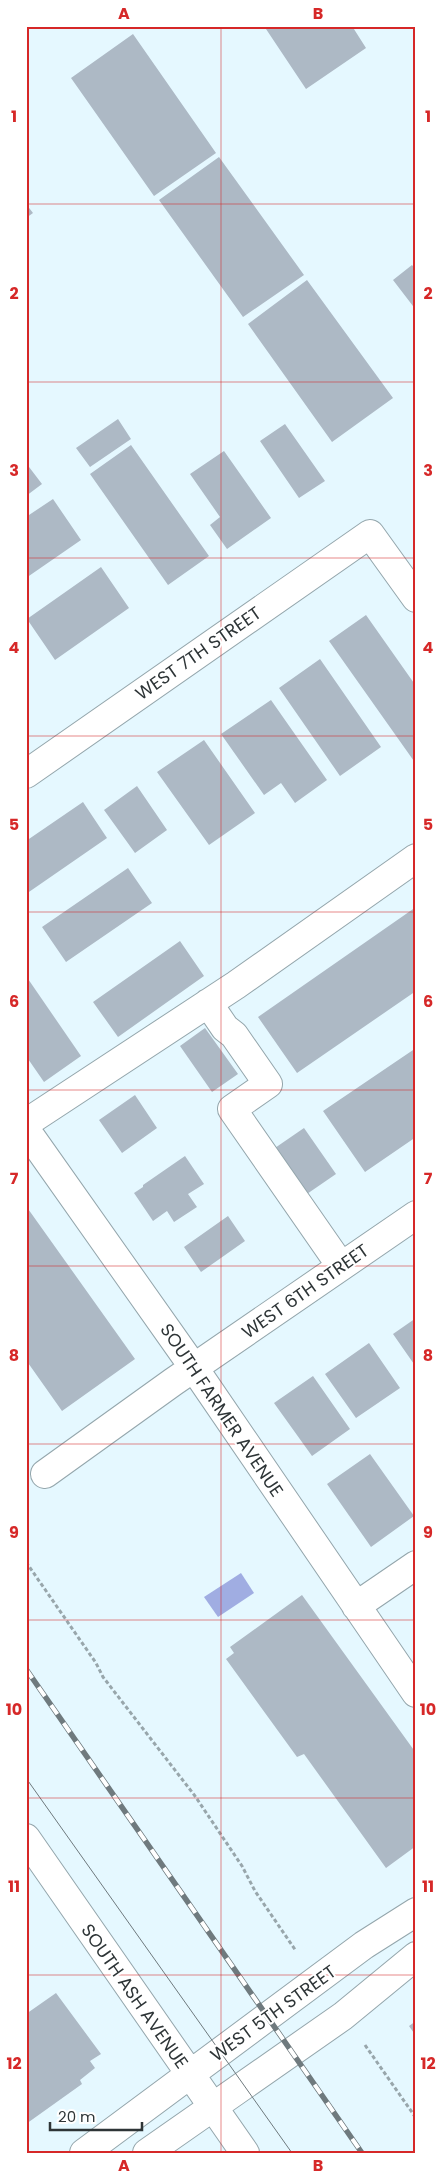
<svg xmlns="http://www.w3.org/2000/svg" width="442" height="2179" viewBox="0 0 442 2179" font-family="Poppins,sans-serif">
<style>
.water{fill:#a0ade2}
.building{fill:#adb9c5}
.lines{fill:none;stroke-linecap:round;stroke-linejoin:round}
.minor-casing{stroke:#94a6ac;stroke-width:30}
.path{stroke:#98a6ab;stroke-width:3;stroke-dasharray:4 2.5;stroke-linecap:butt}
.minor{stroke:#fff;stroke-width:28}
.tram{stroke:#6f7a7e;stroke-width:1}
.rail-casing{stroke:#6f7a7e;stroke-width:5.5}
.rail{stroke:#fff;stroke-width:4;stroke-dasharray:11;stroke-linecap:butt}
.grid{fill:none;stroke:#d62828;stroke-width:1;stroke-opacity:0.55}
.labels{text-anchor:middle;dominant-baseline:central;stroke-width:4;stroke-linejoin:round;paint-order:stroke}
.street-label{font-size:18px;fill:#2e3537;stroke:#fff}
.neatline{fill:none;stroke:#d62828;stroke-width:2}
.grid-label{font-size:16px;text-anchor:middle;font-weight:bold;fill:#d62828}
</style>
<rect width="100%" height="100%" fill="#e5f8ff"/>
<path class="water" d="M241,1573L254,1593L218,1617L204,1597Z"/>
<path class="building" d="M264,26H352L366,48L306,89Z
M133,34L216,153L154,196L71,78Z
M219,157L304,275L243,317L159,200Z
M26,204L33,213L26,218Z
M412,265L416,270V310L393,280Z
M307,280L393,398L332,442L248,324Z
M118,419L131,439L90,467L76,448Z
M285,424L325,481L299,498L260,441Z
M131,445L209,556L168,585L90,474Z
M224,451L271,518L227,549L210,525L220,517L190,474Z
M26,463L42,484L26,496Z
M53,499L81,540L26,578V517Z
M101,567L129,608L55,660L27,619Z
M366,615L416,686V764L329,641Z
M320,659L381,747L340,776L279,688Z
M271,700L327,780L295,803L281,783L264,795L221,734Z
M204,740L255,813L209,845L157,772Z
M137,786L167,830L135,853L104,810Z
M83,802L107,838L26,894V841Z
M128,868L152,903L66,962L42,927Z
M416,907V991L297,1073L258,1017Z
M180,941L204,976L118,1037L93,1002Z
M26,976L81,1056L44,1082L26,1056Z
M205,1028L238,1074L212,1092L180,1046Z
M416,1048V1137L365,1172L323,1111Z
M135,1095L157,1128L122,1153L99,1120Z
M304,1128L336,1174L304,1196L272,1150Z
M185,1156L204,1184L188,1194L197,1207L174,1222L167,1211L153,1221L134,1193L143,1187V1185Z
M26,1206L135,1359L62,1411L26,1360Z
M228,1216L245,1241L201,1272L184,1247Z
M416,1318V1367L393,1334Z
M369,1343L400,1388L356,1418L325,1374Z
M313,1376L350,1429L312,1456L274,1403Z
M370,1454L414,1516L371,1547L327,1484Z
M302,1595L416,1753V1846L386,1868L304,1754L297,1757L226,1659L234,1653L230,1647Z
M56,1993L101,2054L90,2061L95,2068L80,2080L82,2084L26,2124V2014Z
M416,2021V2036L409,2026Z"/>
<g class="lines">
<defs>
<path id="minor" d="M26,774L370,534L416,598
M208,1003L225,1028L234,1035L268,1084L232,1109L341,1266
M26,1123L236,985L416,858
M26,1130L194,1368L416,1693
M45,1474L173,1382L416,1215
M356,1606L416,1565
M26,1838L245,2153
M84,2153L364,1945L416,1912
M147,2153L343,2016L416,1956"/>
</defs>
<use href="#minor" class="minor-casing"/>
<path class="path" d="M26,1562L96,1663L103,1677L195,1796L242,1866L255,1891L296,1951
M365,2045L416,2118"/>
<use href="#minor" class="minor"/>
<path class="tram" d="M26,1778L292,2153"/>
<defs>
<path id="rail" d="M26,1669L362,2153"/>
</defs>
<use href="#rail" class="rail-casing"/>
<use href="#rail" class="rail"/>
</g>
<path class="grid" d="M221,26V2153M26,204H416M26,382H416M26,558H416M26,736H416M26,912H416M26,1090H416M26,1266H416M26,1444H416M26,1620H416M26,1798H416M26,1975H416"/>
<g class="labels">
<g class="street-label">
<text transform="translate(198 653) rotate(-35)">WEST 7TH STREET</text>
<text transform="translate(305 1291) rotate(-35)">WEST 6TH STREET</text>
<text transform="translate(222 1410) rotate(56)">SOUTH FARMER AVENUE</text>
<text transform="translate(135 1996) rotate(55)">SOUTH ASH AVENUE</text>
<text transform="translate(273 2013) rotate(-36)">WEST 5TH STREET</text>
</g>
</g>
<rect width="442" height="2179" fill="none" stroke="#ffffff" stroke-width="55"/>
<path d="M50 2122v8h92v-8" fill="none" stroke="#2e3537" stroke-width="2.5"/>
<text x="58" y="2122" font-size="15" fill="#2e3537" stroke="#ffffff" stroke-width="4" paint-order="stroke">20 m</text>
<rect x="28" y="28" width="386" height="2124" class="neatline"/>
<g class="grid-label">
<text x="124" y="19">A</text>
<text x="318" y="19">B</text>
<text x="14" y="122">1</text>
<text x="428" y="122">1</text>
<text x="14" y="299">2</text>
<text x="428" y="299">2</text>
<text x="14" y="476">3</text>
<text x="428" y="476">3</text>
<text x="14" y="653">4</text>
<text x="428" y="653">4</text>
<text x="14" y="830">5</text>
<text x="428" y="830">5</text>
<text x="14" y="1007">6</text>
<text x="428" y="1007">6</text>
<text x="14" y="1184">7</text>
<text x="428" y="1184">7</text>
<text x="14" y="1361">8</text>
<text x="428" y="1361">8</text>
<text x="14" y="1538">9</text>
<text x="428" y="1538">9</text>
<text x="14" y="1715">10</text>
<text x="428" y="1715">10</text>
<text x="14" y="1892">11</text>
<text x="428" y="1892">11</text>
<text x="14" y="2069">12</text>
<text x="428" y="2069">12</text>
<text x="124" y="2171">A</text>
<text x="318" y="2171">B</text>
</g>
</svg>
